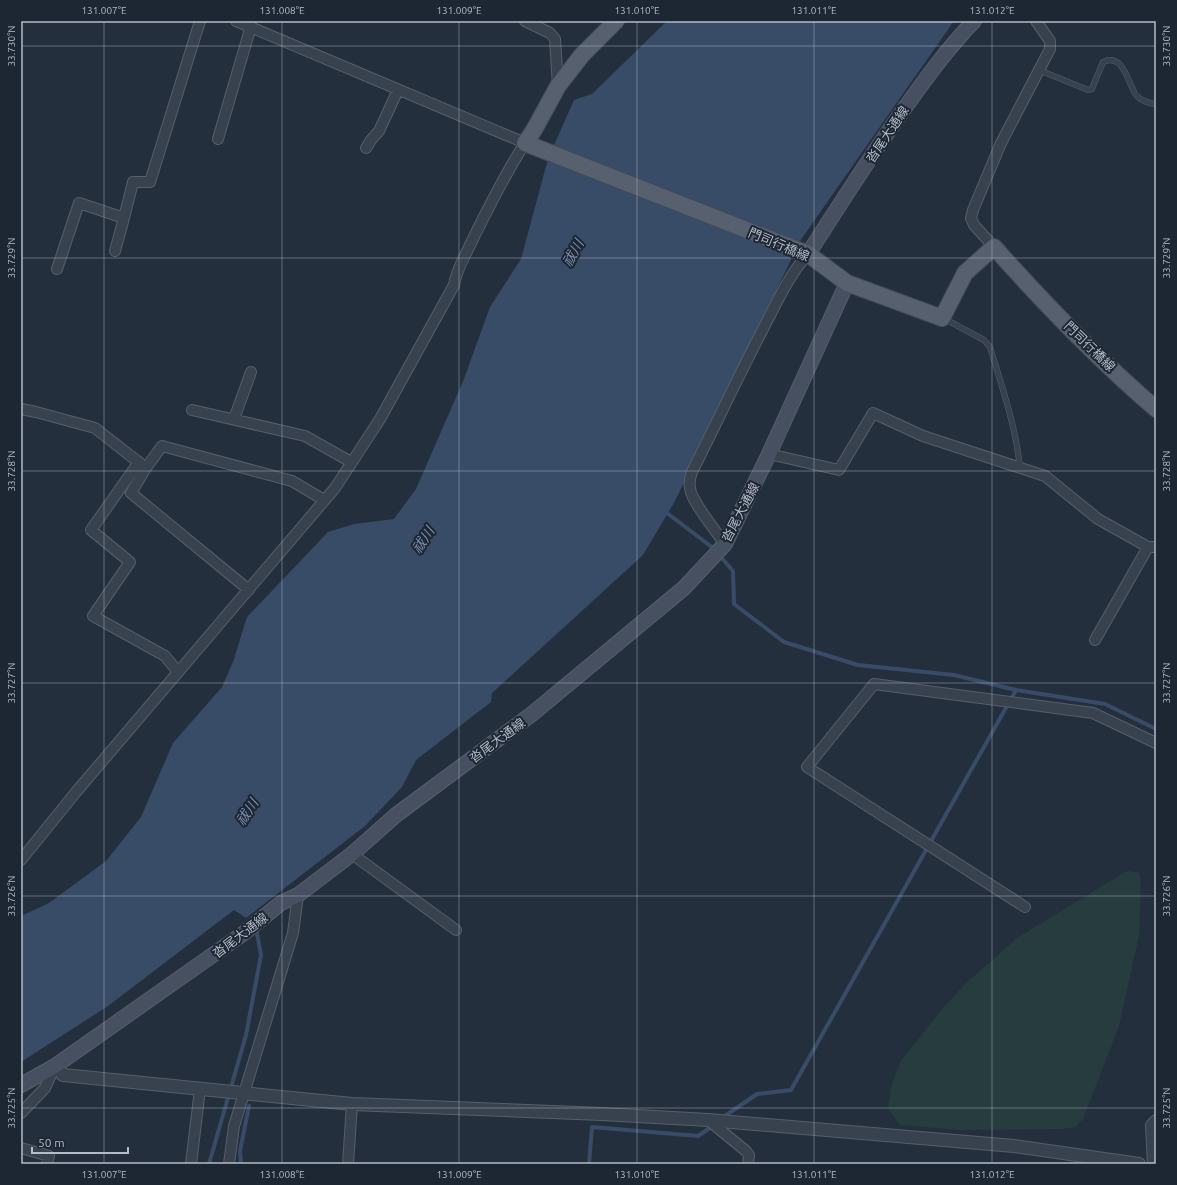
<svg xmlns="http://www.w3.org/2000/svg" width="1177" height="1185" viewBox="0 0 1177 1185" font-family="Ubuntu,'Noto Sans JP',sans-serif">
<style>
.green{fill:#263c3f}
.water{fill:#394c67}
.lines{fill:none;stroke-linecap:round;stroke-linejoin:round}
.stream{stroke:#394c67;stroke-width:4}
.service-casing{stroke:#565f6c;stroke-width:6}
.minor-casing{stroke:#565f6c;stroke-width:12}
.tertiary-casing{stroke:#565f6c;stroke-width:14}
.secondary-casing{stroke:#565f6c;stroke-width:16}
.primary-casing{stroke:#414a57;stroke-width:18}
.service{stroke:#38414e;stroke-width:5}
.minor{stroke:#38414e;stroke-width:10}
.tertiary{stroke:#38414e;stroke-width:12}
.secondary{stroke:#465061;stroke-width:14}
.primary{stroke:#56606e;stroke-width:16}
.ticks{fill:none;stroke:#b4bcc9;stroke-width:1;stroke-opacity:0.45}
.labels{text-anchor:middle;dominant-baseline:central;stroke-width:4;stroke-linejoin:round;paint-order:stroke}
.street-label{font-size:13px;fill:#b4bcc9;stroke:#1d2633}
.water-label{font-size:14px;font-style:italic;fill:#7c92b1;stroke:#1d2633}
.neatline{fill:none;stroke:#b4bcc9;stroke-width:1.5}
.ticks-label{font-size:10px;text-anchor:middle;fill:#b4bcc9}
</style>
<rect width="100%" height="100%" fill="#242f3e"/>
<path class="green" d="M1129,871L1139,873L1141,881L1139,936L1119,1026L1083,1119L1075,1127L1061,1129L958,1130L900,1125L888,1109L891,1087L901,1061L938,1014L964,985L1017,938L1124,873Z"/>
<path class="water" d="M667,21H954L800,241L675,501L643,555L492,693L491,702L416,760L402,787L365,826L246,918L234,910L108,1006L21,1062V916L49,903L106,861L141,817L173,743L222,687L233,662L247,617L328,532L354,524L394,519L416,489L464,379L490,307L521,259L548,159L574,100L592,94Z"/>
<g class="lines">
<path class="stream" d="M664,515L667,513L713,548L733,571L734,604L784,642L858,665L954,675L1016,690L1105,704L1156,729
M722,1118L757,1094L791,1090L1016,690
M209,1164L246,1035L261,955L256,928
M241,1164L240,1151L249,1106
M589,1164L592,1127L698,1136L714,1125"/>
<defs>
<path id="service" d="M1039,70L1088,90L1092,89L1093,86L1103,62C1123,52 1128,83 1136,95C1140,100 1150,104 1156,104
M943,318L984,340L990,347C1002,387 1016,427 1020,468"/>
<path id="minor" d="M525,21L550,33L555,39L558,86
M218,139L251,26
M366,148L371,140L379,131L398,90
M994,247L974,225L971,218L973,210L1001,143L1050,49V41L1036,21
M115,251L124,218
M57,269L79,203L124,218L133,182H150L200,21
M21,409L36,412L95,428L146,468L131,493L249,590
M192,410L305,436L351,462
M234,419L251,372
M769,454L839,470L873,413L923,436L1045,476L1098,519L1148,547H1156
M139,462L91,530L130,562L93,616L165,656L178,672
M146,468L162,446L292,481L324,500
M725,544C716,531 691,501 690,488C689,482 690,477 692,472C716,424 739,375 764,327C777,302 789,275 808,254
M1095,640L1148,547
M352,854L456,930
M21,860L76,792L335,488L380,419L454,285C456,271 464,258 470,245C487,210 504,176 525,143L236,21
M1025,907L807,767L874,684L1093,713L1156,743
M21,1113L45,1088L55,1066
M708,1120L746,1151L749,1155L748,1164
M21,1148L49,1156L47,1164
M191,1164L200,1089
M229,1164L234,1126L293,933L298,895
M348,1164L352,1104
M1153,1164L1151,1125L1156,1120"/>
<path id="tertiary" d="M55,1066L63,1075L352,1104L602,1114L708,1120L1014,1146L1139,1164"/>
<path id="secondary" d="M808,254C837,209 866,163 897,119C921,85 945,51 974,21
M21,1085L55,1066L244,933L281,903L298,895L352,854L396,815L532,714L684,588L725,544L769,454L847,283"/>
<path id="primary" d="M616,21L582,55L558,86L534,130L525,143L808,254L847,283L942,318L965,273L994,247C1043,302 1099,360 1156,409"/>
</defs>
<use href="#service" class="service-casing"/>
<use href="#minor" class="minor-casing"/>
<use href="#tertiary" class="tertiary-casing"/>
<use href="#secondary" class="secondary-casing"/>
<use href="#primary" class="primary-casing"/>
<use href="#service" class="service"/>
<use href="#minor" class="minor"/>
<use href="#tertiary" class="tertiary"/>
<use href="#secondary" class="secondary"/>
<use href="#primary" class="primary"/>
</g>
<path class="ticks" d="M104,21V1164M282,21V1164M459,21V1164M637,21V1164M814,21V1164M992,21V1164M21,46H1156M21,258H1156M21,471H1156M21,683H1156M21,896H1156M21,1108H1156"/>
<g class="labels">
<g class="street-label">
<text transform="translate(887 134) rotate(-56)">沓尾大通線</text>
<text transform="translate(779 244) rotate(23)">門司行橋線</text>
<text transform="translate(1090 346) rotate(44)">門司行橋線</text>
<text transform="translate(740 512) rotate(-62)">沓尾大通線</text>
<text transform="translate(497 740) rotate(-36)">沓尾大通線</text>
<text transform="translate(240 935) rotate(-37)">沓尾大通線</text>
</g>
<g class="water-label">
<text transform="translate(573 253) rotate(-61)">祓川</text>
<text transform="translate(423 540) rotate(-57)">祓川</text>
<text transform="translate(247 812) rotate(-57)">祓川</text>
</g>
</g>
<rect width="1177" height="1185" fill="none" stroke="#1d2633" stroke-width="44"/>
<path d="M32 1147v6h96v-6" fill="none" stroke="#b4bcc9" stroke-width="2"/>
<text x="38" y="1147" font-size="12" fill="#b4bcc9" stroke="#1d2633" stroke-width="3" paint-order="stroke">50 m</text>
<rect x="22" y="22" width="1133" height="1141" class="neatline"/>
<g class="ticks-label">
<text x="104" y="14">131.007°E</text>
<text x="282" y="14">131.008°E</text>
<text x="459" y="14">131.009°E</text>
<text x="637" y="14">131.010°E</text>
<text x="814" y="14">131.011°E</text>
<text x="992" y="14">131.012°E</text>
<text transform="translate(11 46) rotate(-90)" y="4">33.730°N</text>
<text transform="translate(1166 46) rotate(-90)" y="4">33.730°N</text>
<text transform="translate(11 258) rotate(-90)" y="4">33.729°N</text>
<text transform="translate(1166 258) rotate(-90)" y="4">33.729°N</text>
<text transform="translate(11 471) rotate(-90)" y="4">33.728°N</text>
<text transform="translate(1166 471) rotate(-90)" y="4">33.728°N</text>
<text transform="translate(11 683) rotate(-90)" y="4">33.727°N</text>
<text transform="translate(1166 683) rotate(-90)" y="4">33.727°N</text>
<text transform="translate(11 896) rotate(-90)" y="4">33.726°N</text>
<text transform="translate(1166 896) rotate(-90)" y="4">33.726°N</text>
<text transform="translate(11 1108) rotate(-90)" y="4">33.725°N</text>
<text transform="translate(1166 1108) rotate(-90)" y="4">33.725°N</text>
<text x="104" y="1178">131.007°E</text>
<text x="282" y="1178">131.008°E</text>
<text x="459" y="1178">131.009°E</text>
<text x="637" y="1178">131.010°E</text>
<text x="814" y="1178">131.011°E</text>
<text x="992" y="1178">131.012°E</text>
</g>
</svg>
